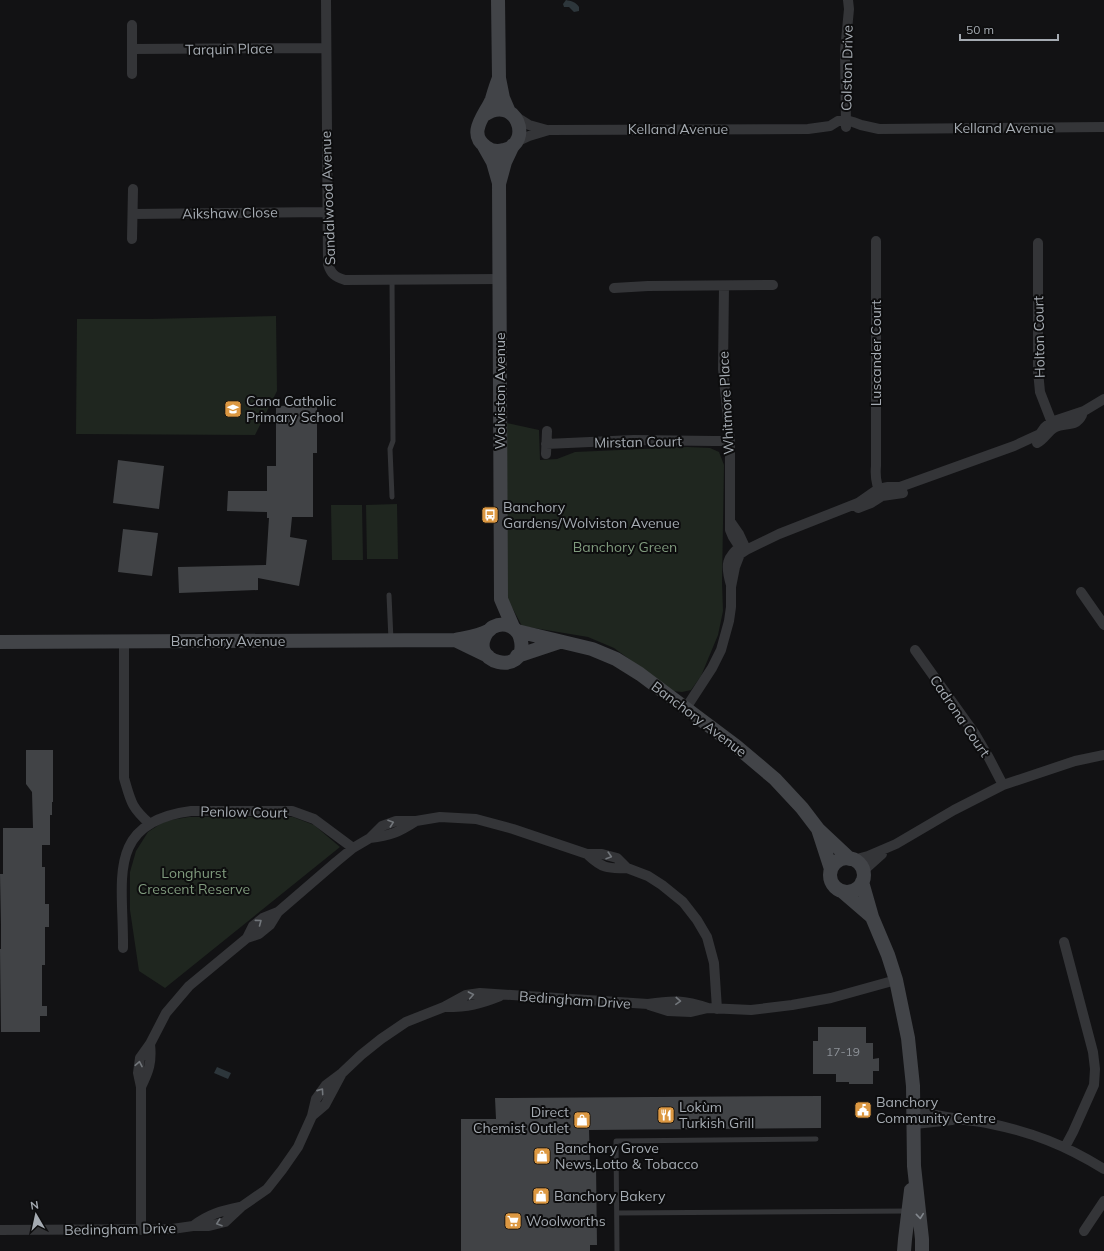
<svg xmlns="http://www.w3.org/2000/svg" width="1104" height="1251" viewBox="0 0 1104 1251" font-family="Mulish,sans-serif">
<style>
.green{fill:#1f261f}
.water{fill:#2d363b}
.building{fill:#414346}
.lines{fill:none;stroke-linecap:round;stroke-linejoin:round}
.lane{stroke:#343538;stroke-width:5}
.street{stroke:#343538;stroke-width:10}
.secondary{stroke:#424448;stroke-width:14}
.oneway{stroke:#72767b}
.oneway2{stroke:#82878d}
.labels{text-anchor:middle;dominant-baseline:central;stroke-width:4;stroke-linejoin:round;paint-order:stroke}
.number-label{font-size:12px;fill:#8c9197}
.street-label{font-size:14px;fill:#a5abb2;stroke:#0d0d0e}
.poi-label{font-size:14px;fill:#a5abb2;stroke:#0d0d0e;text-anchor:start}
.park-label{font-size:14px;fill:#809b7e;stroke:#0d0d0e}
</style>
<rect width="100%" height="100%" fill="#121214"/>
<path class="green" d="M276,316L277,391L255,435L76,434L77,319H150Z
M507,423L539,430L540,460L557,459L575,452L687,447L710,448L719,452L724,465L722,582L723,611L718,635L701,676L691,690L682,692L673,691L614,648L588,637L522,626L507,598Z
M397,504L398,559H367L366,505Z
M331,505H362L363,560H332Z
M189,817H293L314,825L340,847L165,988L139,971L130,910V872L136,851L148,832L165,821Z"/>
<path class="water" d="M566,0C571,1 576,2 579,7V11L574,12L569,7H564L563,4Z
M217,1067L231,1073L228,1079L214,1073Z"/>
<path class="building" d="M317,405V453H313V517H292L290,537L307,540L299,586L258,578V590L179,593L178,567L266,565L269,518H267V512L227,511L228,491H267V466H276V406Z
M118,460L164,466L159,509L113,503Z
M123,529L158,533L152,576L118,572Z
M26,750H53V802H52V815H50V845H42V867H45V904H49V927H45V965H42V1006H47V1016H40V1032H1L0,949H1V925L0,874H3V828H33L32,792L26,784Z
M818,1027H866V1043H873V1059L879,1058V1071H873V1084H849V1082H836V1074H813V1041H818Z
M821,1096V1128L589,1130L590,1165H596L597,1245H590V1251H461V1119H496L495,1098Z"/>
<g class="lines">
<path class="lane" d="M392,497L390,449L393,441L392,279
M389,595L391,640
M617,1213L908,1211
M617,1251L616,1141L816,1139"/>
<path class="street" d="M326,0L328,264C331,274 335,277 345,280L500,279
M132,49L326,48
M132,74V25
M513,115L529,125L547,130
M846,127L845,51L849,9L848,0
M516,142L529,136L549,130L808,129L830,126L838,121L846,120L853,122L861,125L879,129L1104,127
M133,214L326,212
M132,239L133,189
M876,241V466C875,476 876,486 882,496
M1038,243V371L1040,392L1054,428
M724,286L723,369L730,441V530C733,539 737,546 746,550
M614,288L648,286L773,285
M1037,443C1045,439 1047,432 1054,428C1064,421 1075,429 1082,415
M546,444L634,440L714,441H730
M546,454L547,431
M858,508L871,503L882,496L903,493
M730,521L739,534L746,549
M731,585C725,565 726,557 743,544
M1081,592L1104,625
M124,642V778C131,802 131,807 150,824
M915,650L975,734L989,758L1003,785
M686,708L712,668L721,650L729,621L731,607V587L735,567L740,554L746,550L779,534L858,503L878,489L888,487H900L1014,446L1040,434L1045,427L1051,422L1084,411L1104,399
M370,838C390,836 399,832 416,821
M587,854C602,868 607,869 627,868
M853,860L868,856L896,844L954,810L1003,785L1075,761L1104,755
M863,871L882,854
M247,938L259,934L270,925L278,912L336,862L353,848L370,838L382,826L396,821H416L440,817L476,819L513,829L587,854H602L617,858L627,868L648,876L662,885L683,902L697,920L707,937L714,963L717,1009
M1064,942L1093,1052L1095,1069L1094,1085L1073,1132L1065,1147
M123,948C124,883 104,822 191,811H292L314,819L353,848
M649,1005L668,1011L691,1012L708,1008L751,1010L792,1005L831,998L896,980
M446,1007C468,1007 480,1004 500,996
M141,1087C149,1071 152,1062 150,1044
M914,1112C930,1113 945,1117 960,1119C969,1121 978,1121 987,1123C1032,1132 1065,1145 1104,1169
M312,1116L325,1105L341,1075
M915,1124L952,1120
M193,1226C209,1214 221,1211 240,1207
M0,1230L172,1229L193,1226H209L225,1222L241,1207L267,1189L282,1170L298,1147L312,1116L316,1099L326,1085L342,1073L361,1055L381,1039L406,1022L444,1007L466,995L480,993L648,1004C673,1000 684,1000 708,1008
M141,1230V1087L138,1073L140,1058L150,1044L166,1013L189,986L247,938L253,926L263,918L278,912
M1084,1231L1104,1201"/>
<path class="secondary" d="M498,0L499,78L503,98L509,112
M484,115C516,93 534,143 504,150C498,152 491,151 486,147C466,133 486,114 492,99C494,92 496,85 499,78
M484,146L493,162L499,183
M513,627L501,599L499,184L505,162L513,145
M517,631L592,649L616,659L640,674L736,746L775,779L802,808L818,829L850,859
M455,640L488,656
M0,642L455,640C464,638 480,636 488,631C490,630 491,628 493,627C505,621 519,627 521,641C528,677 464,664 488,631
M517,656L559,642
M818,829L831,869
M830 875a17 17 0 1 1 34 0a17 17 0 1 1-34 0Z
M862,882L872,917L888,955L896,980L908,1038L913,1086L914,1166L922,1239V1251
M843,892L872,917
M904,1251L905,1239L911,1190"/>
</g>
<defs><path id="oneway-chevron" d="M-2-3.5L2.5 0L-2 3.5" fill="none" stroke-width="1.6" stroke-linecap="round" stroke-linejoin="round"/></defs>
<g class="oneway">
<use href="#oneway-chevron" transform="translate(391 823) rotate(-19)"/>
<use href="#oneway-chevron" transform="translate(609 856) rotate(17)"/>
<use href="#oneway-chevron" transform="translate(259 922) rotate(-37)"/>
<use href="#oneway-chevron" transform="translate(471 995) rotate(-11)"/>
<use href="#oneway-chevron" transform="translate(678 1001) rotate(3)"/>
<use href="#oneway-chevron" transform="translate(139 1064) rotate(-79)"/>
<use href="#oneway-chevron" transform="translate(321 1091) rotate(-55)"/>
<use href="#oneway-chevron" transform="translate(219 1223) rotate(161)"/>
</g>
<use class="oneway2" href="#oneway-chevron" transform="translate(920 1216) rotate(84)"/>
<defs>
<symbol id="school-square" viewBox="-11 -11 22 22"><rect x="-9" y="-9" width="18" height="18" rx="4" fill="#dc9842" stroke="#0d0d0e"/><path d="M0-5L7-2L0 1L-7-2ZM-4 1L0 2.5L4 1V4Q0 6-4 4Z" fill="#fff"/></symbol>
<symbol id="bus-square" viewBox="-11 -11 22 22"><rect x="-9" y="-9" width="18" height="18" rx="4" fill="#dc9842" stroke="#0d0d0e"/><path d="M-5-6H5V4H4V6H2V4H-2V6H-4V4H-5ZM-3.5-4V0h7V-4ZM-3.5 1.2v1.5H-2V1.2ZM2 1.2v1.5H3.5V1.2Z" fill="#fff"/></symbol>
<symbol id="civic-square" viewBox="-11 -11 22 22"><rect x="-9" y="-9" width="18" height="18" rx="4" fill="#dc9842" stroke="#0d0d0e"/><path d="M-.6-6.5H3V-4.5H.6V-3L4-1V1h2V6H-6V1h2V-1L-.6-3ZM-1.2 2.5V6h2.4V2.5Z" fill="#fff"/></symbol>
<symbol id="restaurant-square" viewBox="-11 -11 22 22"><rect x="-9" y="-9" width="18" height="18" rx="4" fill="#dc9842" stroke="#0d0d0e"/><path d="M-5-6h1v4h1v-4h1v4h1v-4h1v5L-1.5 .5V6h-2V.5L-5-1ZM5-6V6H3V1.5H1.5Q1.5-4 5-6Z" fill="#fff"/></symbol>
<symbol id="shop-square" viewBox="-11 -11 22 22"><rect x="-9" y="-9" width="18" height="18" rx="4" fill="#dc9842" stroke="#0d0d0e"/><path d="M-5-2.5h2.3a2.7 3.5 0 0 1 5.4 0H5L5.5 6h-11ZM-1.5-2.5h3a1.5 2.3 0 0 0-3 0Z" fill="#fff"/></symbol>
<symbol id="supermarket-square" viewBox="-11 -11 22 22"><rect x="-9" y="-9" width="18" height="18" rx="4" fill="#dc9842" stroke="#0d0d0e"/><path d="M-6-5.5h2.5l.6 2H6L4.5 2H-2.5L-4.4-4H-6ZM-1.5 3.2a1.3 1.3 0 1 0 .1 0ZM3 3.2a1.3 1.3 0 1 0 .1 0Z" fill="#fff"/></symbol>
</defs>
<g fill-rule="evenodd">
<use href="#school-square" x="223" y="399" width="20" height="20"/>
<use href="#bus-square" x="480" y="505" width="20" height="20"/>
<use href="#civic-square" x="853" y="1100" width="20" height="20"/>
<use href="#restaurant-square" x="656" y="1105" width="20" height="20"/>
<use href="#shop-square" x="572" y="1110" width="20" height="20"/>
<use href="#shop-square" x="532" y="1146" width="20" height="20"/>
<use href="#shop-square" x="531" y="1186" width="20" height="20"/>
<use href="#supermarket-square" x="503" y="1211" width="20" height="20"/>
</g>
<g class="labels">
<g class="number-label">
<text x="843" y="1051">17-19</text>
</g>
<g class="street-label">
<text transform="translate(229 49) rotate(-1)">Tarquin Place</text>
<text transform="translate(847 68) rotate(-89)">Colston Drive</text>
<text x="1004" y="128">Kelland Avenue</text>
<text x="678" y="129">Kelland Avenue</text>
<text transform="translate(328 198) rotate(-92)">Sandalwood Avenue</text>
<text transform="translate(230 213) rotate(-1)">Aikshaw Close</text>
<text transform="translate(1039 337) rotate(-91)">Holton Court</text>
<text transform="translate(876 353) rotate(-90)">Luscander Court</text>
<text transform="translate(500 391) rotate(-90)">Wolviston Avenue</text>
<text transform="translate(726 403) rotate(-93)">Whitmore Place</text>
<text transform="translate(638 442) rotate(-1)">Mirstan Court</text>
<text x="228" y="641">Banchory Avenue</text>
<text transform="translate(960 716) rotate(56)">Cadrona Court</text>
<text transform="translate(699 719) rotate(37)">Banchory Avenue</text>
<text transform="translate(244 812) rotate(1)">Penlow Court</text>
<text transform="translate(575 1000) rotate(4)">Bedingham Drive</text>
<text transform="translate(120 1229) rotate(-1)">Bedingham Drive</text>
</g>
<g class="poi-label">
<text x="246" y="401">Cana Catholic<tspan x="246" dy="16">Primary School</tspan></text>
<text x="503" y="507">Banchory<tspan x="503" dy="16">Gardens/Wolviston Avenue</tspan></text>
<text x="876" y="1102">Banchory<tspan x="876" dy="16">Community Centre</tspan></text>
<text x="679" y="1107">Lokùm<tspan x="679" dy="16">Turkish Grill</tspan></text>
<text x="569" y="1112" text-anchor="end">Direct<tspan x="569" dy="16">Chemist Outlet</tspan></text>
<text x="555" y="1148">Banchory Grove<tspan x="555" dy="16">News,Lotto &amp; Tobacco</tspan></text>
<text x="554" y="1196">Banchory Bakery</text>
<text x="526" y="1221">Woolworths</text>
</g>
<g class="park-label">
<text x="625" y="547">Banchory Green</text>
<text x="194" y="873">Longhurst<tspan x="194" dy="16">Crescent Reserve</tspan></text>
</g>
</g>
<g transform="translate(36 1215) rotate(351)" stroke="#0d0d0e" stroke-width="3" paint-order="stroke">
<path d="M0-3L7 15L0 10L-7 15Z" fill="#a5abb2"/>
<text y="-6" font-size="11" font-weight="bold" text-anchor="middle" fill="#a5abb2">N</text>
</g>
<path d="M960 34v6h98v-6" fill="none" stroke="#a5abb2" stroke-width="2"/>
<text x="966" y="34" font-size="12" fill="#a5abb2" stroke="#0d0d0e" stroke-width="3" paint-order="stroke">50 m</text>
</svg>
